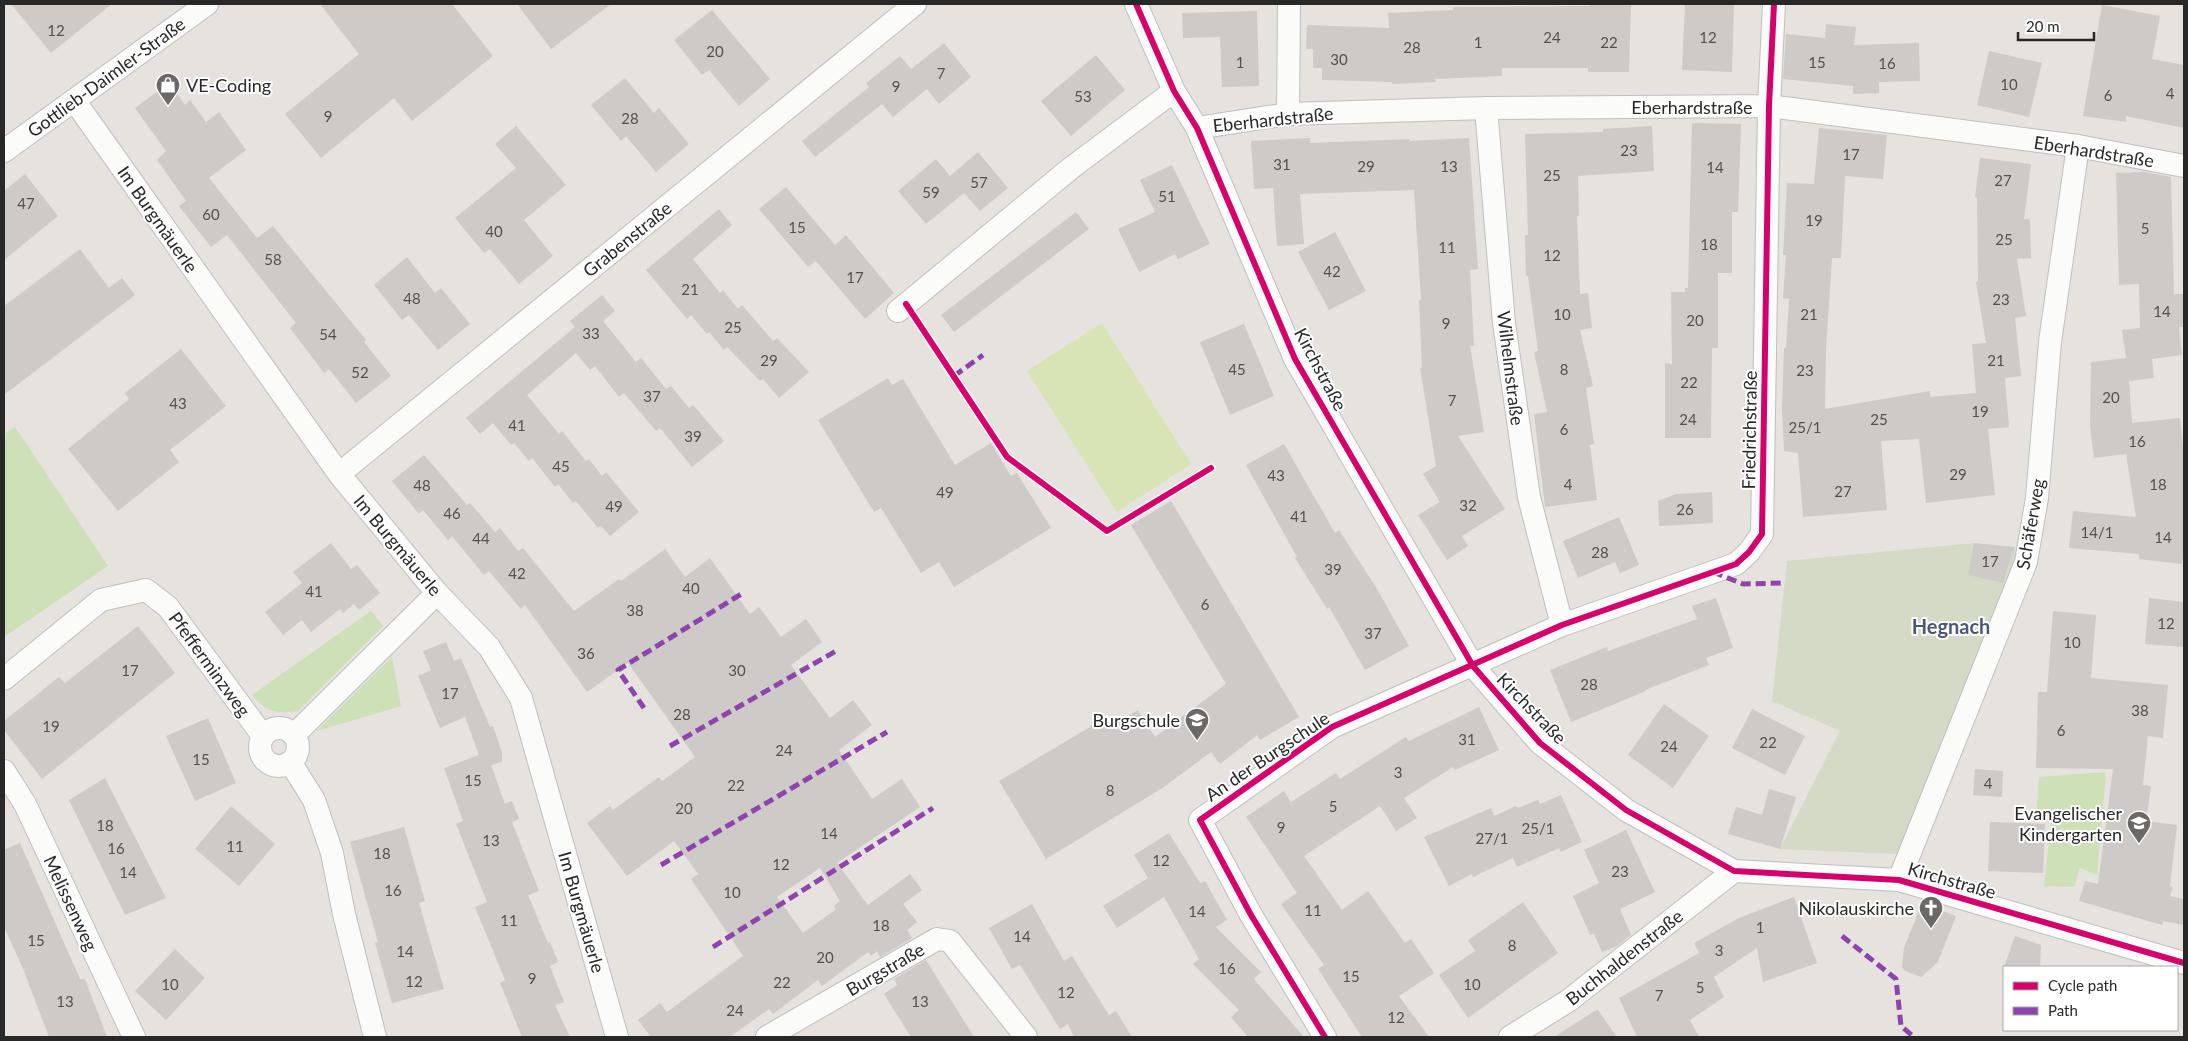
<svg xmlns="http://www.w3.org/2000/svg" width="2188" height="1041" viewBox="0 0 2188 1041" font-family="Lato,sans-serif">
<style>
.green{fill:#cde0b7}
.cemetery{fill:#d4dac5}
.pitch{fill:#d8e4b5}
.building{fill:#cdcac7;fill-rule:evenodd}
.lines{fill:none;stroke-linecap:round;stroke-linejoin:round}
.minor-casing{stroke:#c0bebf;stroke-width:24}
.minor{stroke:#fbfbfa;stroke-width:22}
.quiet{stroke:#8e44ad;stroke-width:5;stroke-dasharray:10 5;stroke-linecap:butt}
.cycleway-casing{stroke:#fff;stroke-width:9}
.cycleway{stroke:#d6006c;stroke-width:6}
.labels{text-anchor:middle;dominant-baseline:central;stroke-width:4;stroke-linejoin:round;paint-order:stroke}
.number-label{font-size:15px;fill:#525150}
.street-label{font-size:18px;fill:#282828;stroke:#fff}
.poi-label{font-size:18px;fill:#282828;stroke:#fff;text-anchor:end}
.quarter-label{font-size:20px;font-weight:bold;fill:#4a5876;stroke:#fff}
</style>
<rect width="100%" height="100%" fill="#e6e2de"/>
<path class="green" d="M15,427L108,566L4,637V434Z
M371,611L383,626L298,711C279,714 265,712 252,695Z
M392,657L401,706L317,731Z
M2106,772L2097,875L2080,868L2074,887L2044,886L2051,822L2036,820L2039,777Z"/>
<path class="cemetery" d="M1974,543L2014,547L2021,566L1899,854L1780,849L1840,731L1772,701L1787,561Z"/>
<path class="pitch" d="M1102,323L1191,464L1117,512L1027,371Z"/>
<path class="building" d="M11,4H112L51,53Z
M320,4H452L493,56L412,121L394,98L321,158L285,114L359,54Z
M517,4H611L551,49Z
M1590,4H1631L1629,72H1588V68H1502V76L1435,79L1436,82L1392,84V82L1322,80V68H1313V49H1306L1307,25L1389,28L1388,13L1453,10V7L1590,6Z
M1685,4H1734L1732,72L1682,70Z
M2102,5L2160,16L2152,59L2184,65V128L2126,116V122L2083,116Z
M712,10L770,79L739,106L709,70L702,75L674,40Z
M1257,11L1259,86L1222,87L1220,37L1183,38L1182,13Z
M1826,24L1856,27L1854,45L1919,43L1920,81L1879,82V93L1853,94V86L1783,79L1786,34L1825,38Z
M944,43L971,77L939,104L927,89L893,117L882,104L815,157L802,141L869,87L866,83L900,56L911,69Z
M1989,51L2042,63L2029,117L1977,105Z
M1096,55L1125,90L1071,136L1041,101Z
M625,78L654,113L659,108L689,144L656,172L626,136L621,141L591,105Z
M169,83L185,105L190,100L206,122L219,112L246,150L209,178L257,238L273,226L366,340L364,342L391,376L356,403L329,369L324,373L290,328L296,323L227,235L211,247L179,206L186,201L157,160L166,151L135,108Z
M1692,123L1741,124L1738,212H1732V273H1718V348H1712L1711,438H1665V363L1672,364L1671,292H1685V288H1688Z
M516,126L566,185L524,220L553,256L519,284L490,249L484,253L455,218L516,168L495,144Z
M1652,126L1654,171L1578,176L1579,216H1577L1580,294L1588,293L1592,328L1580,330L1593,386L1586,388L1594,444L1590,445L1597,500L1545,507L1534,414L1547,412L1534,352L1538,351L1528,276H1526L1525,235H1528L1525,134L1603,132V129Z
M1819,128L1887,135L1883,179L1845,176L1841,258H1832L1826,350L1825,409L1930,391V397L1976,393L1972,344L1986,343L1976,282L1978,281L1977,197H1975L1980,158L2031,164L2024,219H2030L2031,258L2017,259L2026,316L2015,318L2021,376L2005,378L2009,427L1988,429L1995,495L1926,503L1919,439L1881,441L1887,510L1803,517L1798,453L1784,451L1782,409L1784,348H1786L1789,299L1783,298L1786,255H1783L1787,183L1814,184Z
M1310,138V143L1410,139V141L1469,138L1478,269L1470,270L1474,346H1470L1484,432L1458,436L1505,509L1462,536L1468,546L1447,560L1418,515L1440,502L1423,474L1436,466L1420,368H1422L1419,300H1421L1414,190L1300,194L1304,244L1277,246L1273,188L1254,189L1251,141Z
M978,152L1008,188L980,211L964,193L926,224L898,191L936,159L950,176Z
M1172,165L1210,244L1178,259L1175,254L1139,272L1118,229L1155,212L1140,180Z
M2145,172L2171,177L2174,294H2184V327H2179L2182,355L2152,359L2154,378L2129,381L2132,423L2180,418L2184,456V551L2182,564L2139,559V554L2069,548L2073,511L2136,517L2126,454L2094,458L2090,426L2091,362L2126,358L2122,330L2140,328L2139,284L2119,285L2116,173Z
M25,174L58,216L4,260V191Z
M786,187L835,245L846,235L894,293L865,319L816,261L808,267L759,209Z
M719,209L732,225L693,259L720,293L723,290L738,309L742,305L773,341L777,338L809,372L779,398L763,379L760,381L727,347L724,350L709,332L707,334L691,315L687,319L646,270Z
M1076,212L1089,229L954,332L941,315Z
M1335,232L1366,291L1329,310L1298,252Z
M80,249L109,288L122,278L135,295L4,395V306Z
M407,257L435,293L441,288L470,324L438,350L409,315L402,320L374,285Z
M602,295L615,311L603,321L636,362L641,358L666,389L671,386L689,408L693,405L724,441L692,467L660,428L656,431L624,393L619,397L595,366L590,370L576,353L527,395L559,434L562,431L586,461L589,459L602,476L606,472L639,512L610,536L601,526L598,528L576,501L573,503L558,484L555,487L532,458L529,461L514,443L511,445L493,423L480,434L466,418L575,327L570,321Z
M1244,324L1274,396L1230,415L1200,342Z
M181,349L226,406L170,450L179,462L118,511L68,449L129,399L125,393Z
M888,378L892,385L903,379L955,465L991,443L1011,476L1017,473L1051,528L954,587L939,562L921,573L881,508L874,512L818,420Z
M1284,444L1335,533L1339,530L1377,589L1409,646L1365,670L1329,607L1327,609L1295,558L1297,557L1246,465Z
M424,455L467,505L470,503L495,532L500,528L518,551L523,548L574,611L619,579L621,581L665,549L685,577L710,558L750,614L759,607L781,637L806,619L822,642L791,665L830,718L853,700L872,725L839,750L872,799L902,779L920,807L837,863L868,905L910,874L922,890L903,904L917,922L907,930L912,938L880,957L877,951L871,956L868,952L822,986L818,980L773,1014L769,1009L730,1037H651L638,1020L660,1003L667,1012L743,956L691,879L698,874L674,841L627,876L587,823L610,806L613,810L659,777L662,781L695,757L628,663L587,692L525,605L521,609L489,571L484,575L452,536L448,540L423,510L419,514L392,481ZM820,868L840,901L834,906L836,909L803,933L777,897Z
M1712,492L1713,523L1659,526L1658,501L1676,494Z
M1171,501L1299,717L1260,740L1257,735L1220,764L1211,752L1164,787L1046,859L999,781L1102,720L1107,729L1138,710L1155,737L1226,684L1131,525Z
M1619,517L1639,565L1620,573L1615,562L1578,578L1563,541Z
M331,543L351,569L357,565L380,593L359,610L354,604L343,613L340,609L311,632L302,620L283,635L265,612L302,583L293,572Z
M1974,543L2014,547L2003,583L1968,575Z
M1716,598L1733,648L1706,658L1709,665L1645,690L1646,691L1571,722L1550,670L1607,647L1608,651L1697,619L1692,606Z
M2149,598L2184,602V647L2145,644Z
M2053,611L2096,615L2091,678L2168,685L2163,738L2148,736L2143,785L2151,786L2146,821L2177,825L2170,886L2173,887L2170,896L2184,899V925L2163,921L2162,925L2079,901L2085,881L2098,884L2113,769L2036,768L2038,692H2047Z
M138,626L175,673L42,779L4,730V721L59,677L65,683Z
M446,642L454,661L461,658L490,727L493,726L502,753V762L491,765L505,804L512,801L519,819L512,822L539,891L528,895L548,943L550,942L558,962L550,966L564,1002L555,1005L570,1037H522L500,983L505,980L475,907L487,902L456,824L463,821L444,768L479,755L465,717L440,728L418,676L431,670L423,651Z
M1664,704L1709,736L1673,788L1628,755Z
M1479,707L1499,750L1455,770L1453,767L1404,798L1417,818L1396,831L1380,806L1304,856L1342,910L1368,891L1405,943L1411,939L1434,973L1399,996L1429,1037H1362L1318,969L1324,965L1281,904L1297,893L1246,817L1284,791L1291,802L1336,773L1340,779L1406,737L1409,741Z
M1752,709L1805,736L1785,775L1732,748Z
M208,718L236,783L195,801L166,736Z
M1975,769L2003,771L2002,797L1973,795Z
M105,778L166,898L125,915L69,800Z
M1769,789L1796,797L1780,849L1728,834L1736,807L1762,815Z
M1561,795L1582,842L1561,852L1559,848L1517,867L1513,858L1473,877L1472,874L1449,886L1424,837L1491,808L1494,816L1516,806L1518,808L1538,800L1540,804Z
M231,806L275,844L239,886L195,849Z
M1990,822L2045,824L2043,873L1988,871Z
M404,827L425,901L419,903L444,989L392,1003L375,943L378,942L350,842Z
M1626,830L1655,892L1620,909L1631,935L1617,946L1602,952L1594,934L1590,935L1573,896L1599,883L1584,850Z
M1169,833L1200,883L1205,881L1227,920L1216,927L1261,972L1254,979L1304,1037H1248L1231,1017L1239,1010L1193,964L1199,959L1164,897L1117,928L1103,906L1148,878L1134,855Z
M20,843L80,979H85L107,1037H49L24,971L4,927V850Z
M1794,897L1817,963L1763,982L1757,948L1714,977L1724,997L1690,1020L1699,1037H1637L1619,998L1699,953L1694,943L1739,918Z
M1523,902L1558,953L1468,1018L1439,975L1475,951L1468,940Z
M1922,903L1956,916L1938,962L1921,977L1905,971L1902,967L1904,948Z
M1032,904L1064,961L1072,956L1109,1015L1116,1011L1132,1037H1074L1068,1024L1060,1029L1020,965L1012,969L989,928Z
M2015,936L2041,945L2040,967H2004Z
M175,949L205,978L166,1020L135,991Z
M926,960L974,1037H911L884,994L897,985L894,979Z
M1598,1010L1617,1037H1554L1593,1012Z"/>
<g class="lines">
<defs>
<path id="minor" d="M1136,4L1174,91L1197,128L1295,359L1473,666L1540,743L1626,810L1734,871L1899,880L2184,963
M74,100L339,474L437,593L489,647L521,698L617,1037
M1486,108L1504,323L1529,497L1562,625
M1288,114L1289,4
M1197,128L1288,114L1486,108L1769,106L2078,146L2184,166
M4,151L207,4
M898,311L1071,168L1174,91
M339,474L915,4
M4,679L101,600L146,590L168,607L263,736
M260 747a19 19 0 1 1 38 0a19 19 0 1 1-38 0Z
M294,735L437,593
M290,762L314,800L332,853L344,914L375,1037
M4,771L25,804L134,1037
M1899,880L2026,562L2037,498L2050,342L2078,146
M767,1037L937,939L950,941L1026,1037
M1325,1037L1251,915L1200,820L1332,727L1562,625L1736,564L1749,552L1762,534L1769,106L1774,4
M1510,1037L1568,1001L1734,871"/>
</defs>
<use href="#minor" class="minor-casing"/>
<use href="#minor" class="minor"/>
<path class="quiet" d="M954,376L983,355
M1713,572L1743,584L1784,583
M644,708L618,670L743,593
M670,746L836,651
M661,865L887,732
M1842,936L1896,979L1901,1026L1914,1037
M713,947L933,808"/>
<defs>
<path id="cycleway" d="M1136,4L1174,91L1197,128L1295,359L1473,666L1540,743L1626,810L1734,871L1899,880L2184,963
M906,304L1007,457L1107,531L1211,468
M1325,1037L1251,915L1200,820L1332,727L1562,625L1736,564L1749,552L1762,534L1769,106L1774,4"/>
</defs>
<use href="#cycleway" class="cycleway-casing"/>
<use href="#cycleway" class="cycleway"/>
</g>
<defs>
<symbol id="shop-pin" viewBox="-11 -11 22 30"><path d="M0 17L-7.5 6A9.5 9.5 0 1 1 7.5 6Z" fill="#6a6968" stroke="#fff"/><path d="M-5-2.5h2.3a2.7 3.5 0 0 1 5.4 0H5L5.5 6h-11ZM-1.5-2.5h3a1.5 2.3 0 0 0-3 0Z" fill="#fff"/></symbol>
<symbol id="school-pin" viewBox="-11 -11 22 30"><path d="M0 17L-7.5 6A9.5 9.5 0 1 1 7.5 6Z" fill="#6a6968" stroke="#fff"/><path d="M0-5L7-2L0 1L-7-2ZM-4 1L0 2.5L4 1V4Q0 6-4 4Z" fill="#fff"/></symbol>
<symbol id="church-pin" viewBox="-11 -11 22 30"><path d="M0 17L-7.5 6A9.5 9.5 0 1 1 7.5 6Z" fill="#6a6968" stroke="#fff"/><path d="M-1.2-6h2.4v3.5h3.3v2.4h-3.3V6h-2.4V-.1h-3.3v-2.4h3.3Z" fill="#fff"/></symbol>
</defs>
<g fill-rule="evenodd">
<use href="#shop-pin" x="154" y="71" width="28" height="38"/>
<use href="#school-pin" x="1183" y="706" width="28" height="38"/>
<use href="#school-pin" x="2125" y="809" width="28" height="38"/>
<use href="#church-pin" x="1917" y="894" width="28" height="38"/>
</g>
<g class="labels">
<g class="number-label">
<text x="56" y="30">12</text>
<text x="1552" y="37">24</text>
<text x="1708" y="37">12</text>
<text x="1478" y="42">1</text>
<text x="1609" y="42">22</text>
<text x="1412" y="47">28</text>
<text x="715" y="51">20</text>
<text x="1339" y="59">30</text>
<text x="1240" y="62">1</text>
<text x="1817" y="62">15</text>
<text x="1887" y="63">16</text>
<text x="941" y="73">7</text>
<text x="2009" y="84">10</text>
<text x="896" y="86">9</text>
<text x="2170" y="93">4</text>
<text x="2108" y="95">6</text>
<text x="1083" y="96">53</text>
<text x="328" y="116">9</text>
<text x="630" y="118">28</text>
<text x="1629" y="150">23</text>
<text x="1851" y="154">17</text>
<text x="1282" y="164">31</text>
<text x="1366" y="166">29</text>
<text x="1449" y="166">13</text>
<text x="1715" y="167">14</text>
<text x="1552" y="175">25</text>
<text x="2003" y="180">27</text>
<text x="979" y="182">57</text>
<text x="931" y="192">59</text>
<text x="1167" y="196">51</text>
<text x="26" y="203">47</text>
<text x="211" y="214">60</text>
<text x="1814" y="220">19</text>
<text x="797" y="227">15</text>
<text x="2145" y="228">5</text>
<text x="494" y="231">40</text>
<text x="2004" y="239">25</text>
<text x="1709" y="244">18</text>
<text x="1447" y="247">11</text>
<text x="1552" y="255">12</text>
<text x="273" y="259">58</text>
<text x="1332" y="271">42</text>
<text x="855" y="277">17</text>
<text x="690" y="289">21</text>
<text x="412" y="298">48</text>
<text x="2001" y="299">23</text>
<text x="2162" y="311">14</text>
<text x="1562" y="314">10</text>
<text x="1809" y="314">21</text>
<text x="1695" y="320">20</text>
<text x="1446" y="323">9</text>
<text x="733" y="327">25</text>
<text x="591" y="333">33</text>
<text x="328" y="334">54</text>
<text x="769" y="360">29</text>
<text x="1996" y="360">21</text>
<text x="1237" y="369">45</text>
<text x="1564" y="369">8</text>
<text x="1805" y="370">23</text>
<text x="360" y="372">52</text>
<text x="1689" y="382">22</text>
<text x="652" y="396">37</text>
<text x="2111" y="397">20</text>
<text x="1452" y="400">7</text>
<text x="178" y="403">43</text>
<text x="1980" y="411">19</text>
<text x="1688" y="419">24</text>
<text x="1879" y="419">25</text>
<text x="517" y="425">41</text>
<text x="1805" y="427">25/1</text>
<text x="1564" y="429">6</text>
<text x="693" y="436">39</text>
<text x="2137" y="441">16</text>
<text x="561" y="466">45</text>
<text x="1958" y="474">29</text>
<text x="1276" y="475">43</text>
<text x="1568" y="484">4</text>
<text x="2158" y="484">18</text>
<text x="422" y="485">48</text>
<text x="1843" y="491">27</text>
<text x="945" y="492">49</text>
<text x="1468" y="505">32</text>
<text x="614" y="506">49</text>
<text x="1685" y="509">26</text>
<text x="452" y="513">46</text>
<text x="1299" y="516">41</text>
<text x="2097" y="532">14/1</text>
<text x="2163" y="537">14</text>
<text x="481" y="538">44</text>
<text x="1600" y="552">28</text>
<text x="1990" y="561">17</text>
<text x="1333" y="569">39</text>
<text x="517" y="573">42</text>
<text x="691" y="588">40</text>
<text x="314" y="591">41</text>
<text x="1205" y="604">6</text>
<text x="635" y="610">38</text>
<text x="2166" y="623">12</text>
<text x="1373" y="633">37</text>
<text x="2072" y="642">10</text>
<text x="586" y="653">36</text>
<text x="130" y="670">17</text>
<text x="737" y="670">30</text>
<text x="1589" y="684">28</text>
<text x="450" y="693">17</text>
<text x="2140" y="710">38</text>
<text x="682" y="714">28</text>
<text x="51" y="726">19</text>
<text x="2061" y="730">6</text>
<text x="1467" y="739">31</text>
<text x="1768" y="742">22</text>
<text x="1669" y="746">24</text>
<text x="784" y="750">24</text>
<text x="201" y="759">15</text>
<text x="1398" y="772">3</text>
<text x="473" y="780">15</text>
<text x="1988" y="783">4</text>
<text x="736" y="785">22</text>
<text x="1110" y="790">8</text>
<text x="1333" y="806">5</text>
<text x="684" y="808">20</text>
<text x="105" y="825">18</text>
<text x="1281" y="827">9</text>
<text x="1538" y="828">25/1</text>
<text x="829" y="833">14</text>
<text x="1492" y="838">27/1</text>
<text x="491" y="840">13</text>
<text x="235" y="846">11</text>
<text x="116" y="848">16</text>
<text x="382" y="853">18</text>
<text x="1161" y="860">12</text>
<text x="781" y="864">12</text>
<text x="1620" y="871">23</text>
<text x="128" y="872">14</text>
<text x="393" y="890">16</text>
<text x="732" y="892">10</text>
<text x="1313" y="910">11</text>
<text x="1197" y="911">14</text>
<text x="509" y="920">11</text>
<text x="881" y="925">18</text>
<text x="1760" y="927">1</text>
<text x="1022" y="936">14</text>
<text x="36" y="940">15</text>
<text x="1512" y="945">8</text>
<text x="1719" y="950">3</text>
<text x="405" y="951">14</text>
<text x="825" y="957">20</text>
<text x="1227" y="968">16</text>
<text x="1351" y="976">15</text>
<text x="532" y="978">9</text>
<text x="414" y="981">12</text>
<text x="782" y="982">22</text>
<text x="170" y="984">10</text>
<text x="1472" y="984">10</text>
<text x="1700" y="987">5</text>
<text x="1066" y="992">12</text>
<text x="1659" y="995">7</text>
<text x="65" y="1001">13</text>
<text x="920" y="1001">13</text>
<text x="735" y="1010">24</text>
<text x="1396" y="1017">12</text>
</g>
<g class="street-label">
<text transform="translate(106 77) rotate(-36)">Gottlieb-Daimler-Straße</text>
<text x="1692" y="107">Eberhardstraße</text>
<text transform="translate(1273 119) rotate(-6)">Eberhardstraße</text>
<text transform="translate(2094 151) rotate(9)">Eberhardstraße</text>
<text transform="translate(158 219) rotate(55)">Im Burgmäuerle</text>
<text transform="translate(627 239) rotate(-39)">Grabenstraße</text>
<text transform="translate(1511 368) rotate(83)">Wilhelmstraße</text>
<text transform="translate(1321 369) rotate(62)">Kirchstraße</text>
<text transform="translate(1749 430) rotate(-89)">Friedrichstraße</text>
<text transform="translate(2030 524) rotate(-80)">Schäferweg</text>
<text transform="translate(398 545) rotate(50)">Im Burgmäuerle</text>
<text transform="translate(210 664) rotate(54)">Pfefferminzweg</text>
<text transform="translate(1532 708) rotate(46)">Kirchstraße</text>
<text transform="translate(1267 756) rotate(-34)">An der Burgschule</text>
<text transform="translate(1952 880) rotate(16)">Kirchstraße</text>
<text transform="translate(71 903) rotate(65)">Melissenweg</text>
<text transform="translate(582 912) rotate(74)">Im Burgmäuerle</text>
<text transform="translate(1624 957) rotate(-38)">Buchhaldenstraße</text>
<text transform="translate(885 969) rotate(-30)">Burgstraße</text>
</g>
<g class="poi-label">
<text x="186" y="85" text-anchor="start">VE-Coding</text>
<text x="1180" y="720">Burgschule</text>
<text x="2122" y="813">Evangelischer<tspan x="2122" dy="21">Kindergarten</tspan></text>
<text x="1914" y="908">Nikolauskirche</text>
</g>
<g class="quarter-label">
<text x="1951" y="626">Hegnach</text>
</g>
</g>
<rect width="2188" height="1041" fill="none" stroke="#282828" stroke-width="10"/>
<rect x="2003" y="966" width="175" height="65" fill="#ffffff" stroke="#a9a9a9"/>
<rect x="2013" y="982" width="25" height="8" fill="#d6006c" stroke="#a9a9a9"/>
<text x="2048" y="991" font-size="15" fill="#282828">Cycle path</text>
<rect x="2013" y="1007" width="25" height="8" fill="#8e44ad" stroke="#a9a9a9"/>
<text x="2048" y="1016" font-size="15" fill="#282828">Path</text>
<path d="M2018 32v8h76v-8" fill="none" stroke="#282828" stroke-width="2.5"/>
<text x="2026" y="32" font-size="15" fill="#282828" stroke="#ffffff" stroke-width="4" paint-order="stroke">20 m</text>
</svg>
